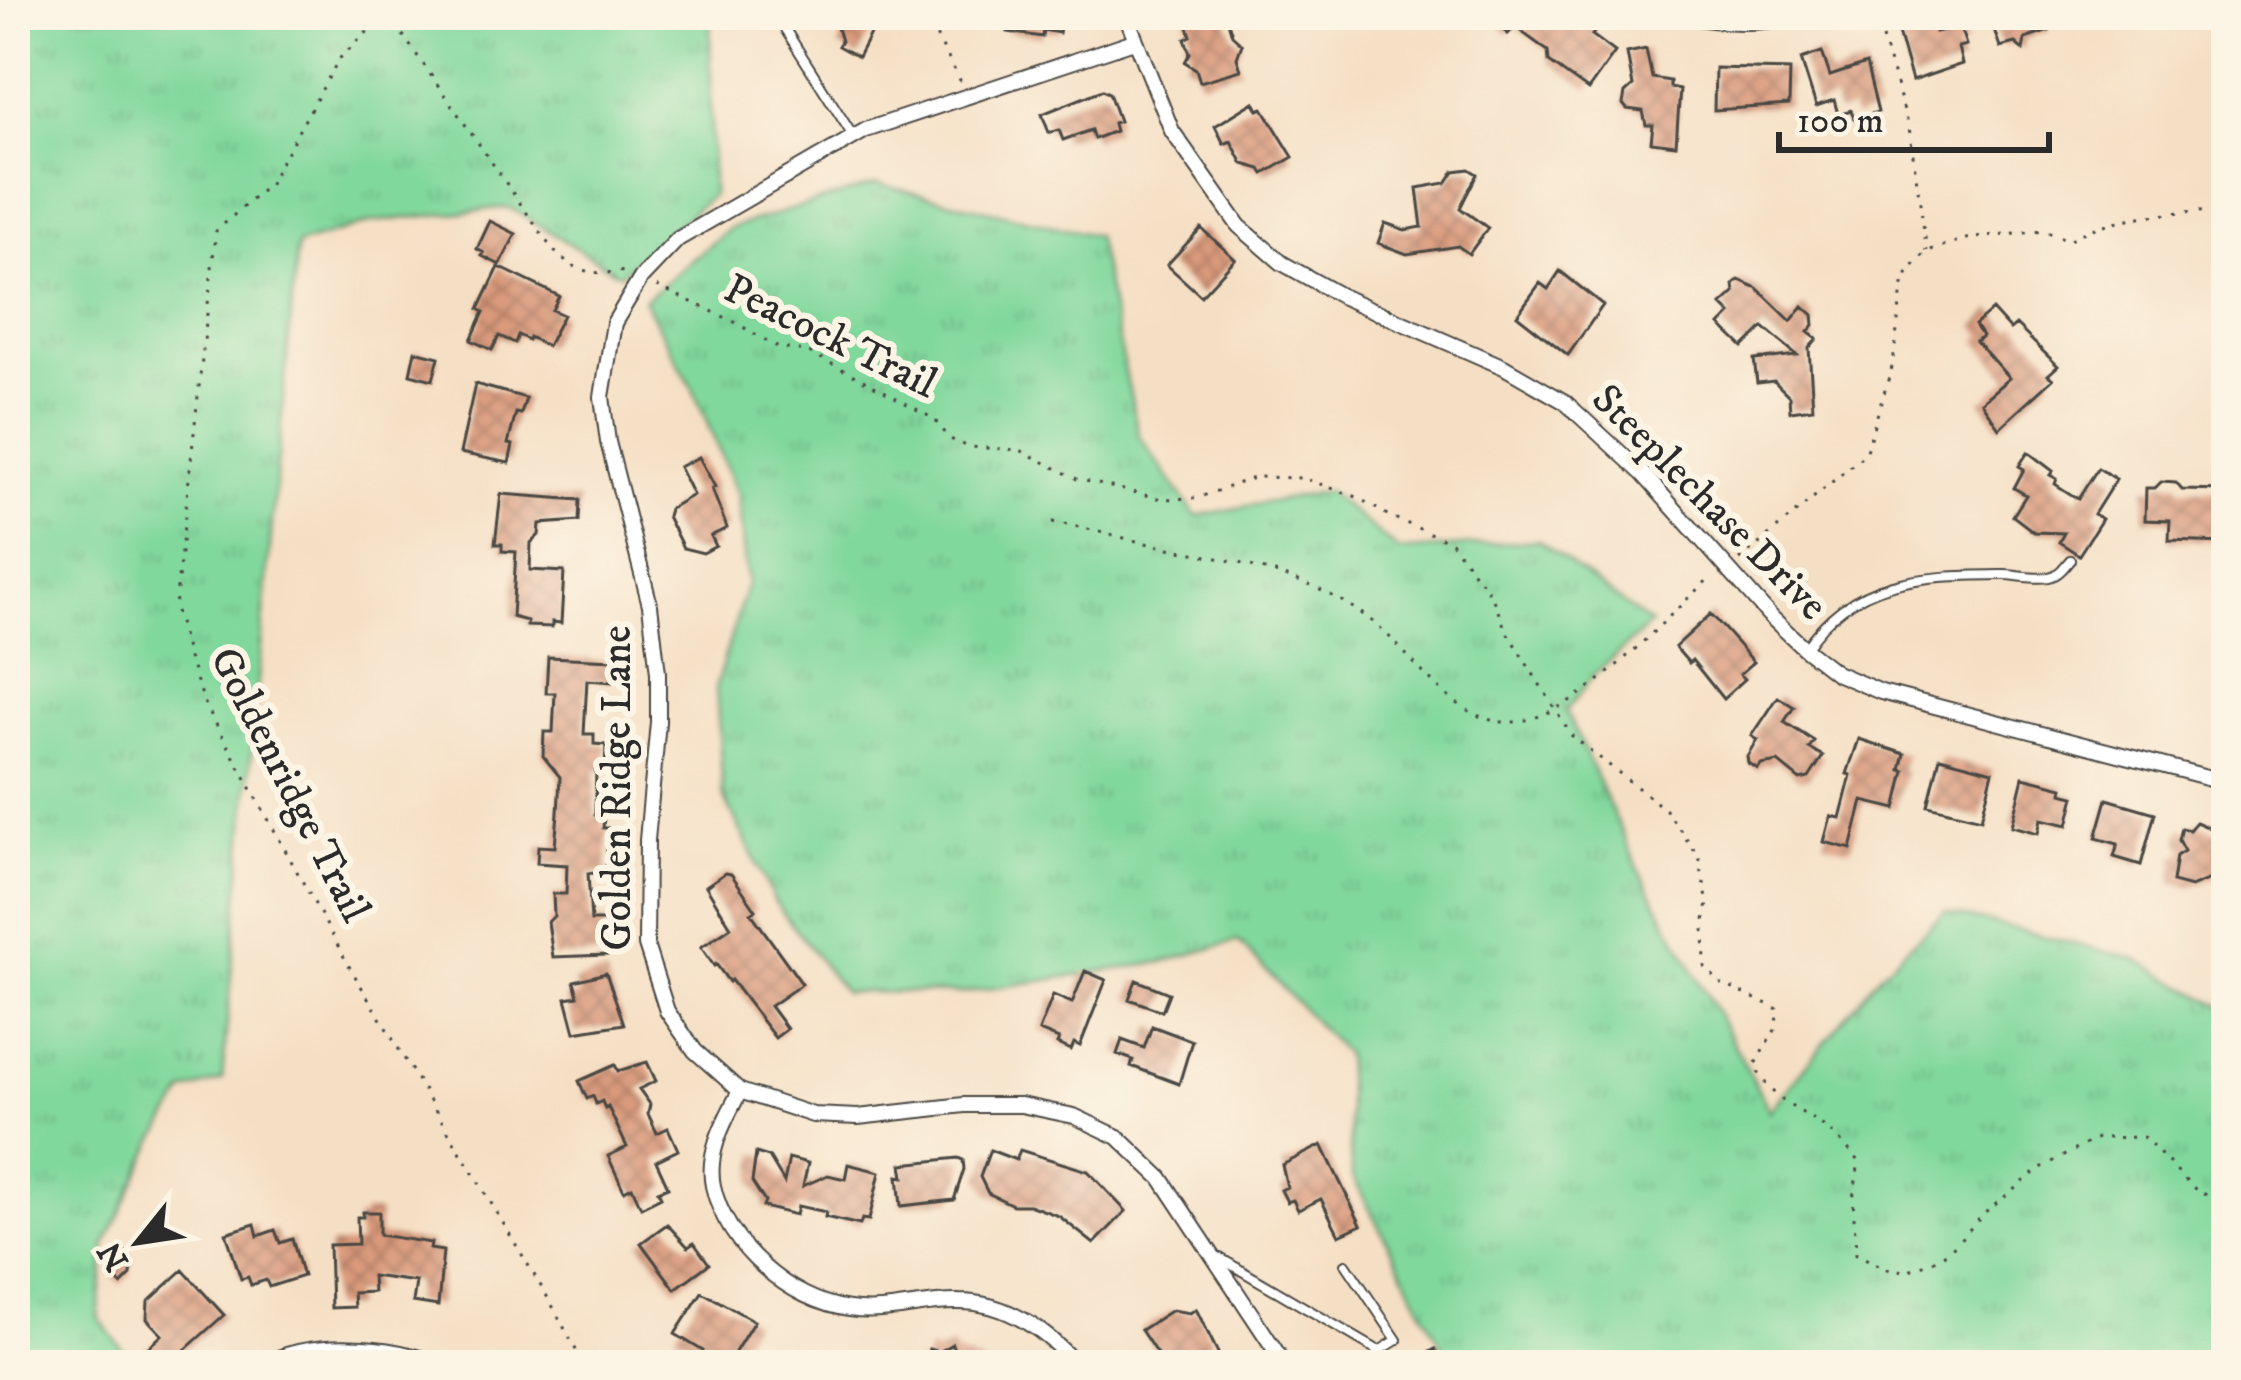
<svg xmlns="http://www.w3.org/2000/svg" width="2241" height="1380" viewBox="0 0 2241 1380" font-family="'IM FELL DW Pica',serif">
<style>
.grass{fill:url(#grass-tufts);stroke:#568264;stroke-width:3}
.building{fill:url(#building-cross-hatch)}
.lines{fill:none;stroke-linecap:round;stroke-linejoin:round}
.service-casing{stroke:#494642;stroke-width:12}
.minor-casing{stroke:#494642;stroke-width:18}
.path{stroke:#494642;stroke-width:3;stroke-dasharray:3 9;stroke-linecap:butt}
.service{stroke:#fff;stroke-width:8}
.minor{stroke:#fff;stroke-width:14}
.labels{text-anchor:middle;dominant-baseline:central;stroke-width:12;stroke-linejoin:round;paint-order:stroke}
.street-label{font-size:42px;fill:#2b2b2b;stroke:#fcf5e5}
</style>
<defs>
<pattern id="grass-tufts" width="24" height="20" patternUnits="userSpaceOnUse" patternTransform="scale(3)"><rect width="24" height="20" fill="#81d89c"/><path d="M3 7l-1-3M5 7V3M7 7l1-3M15 17l-1-3M17 17v-4M19 17l1-3" fill="none" stroke="#70ba87"/></pattern>
<pattern id="building-cross-hatch" width="8" height="8" patternUnits="userSpaceOnUse" patternTransform="scale(3)"><rect width="8" height="8" fill="#da9a7c"/><path d="M0 0l8 8M0 8l8-8" fill="none" stroke="#b17e66"/></pattern>
</defs>
<rect width="100%" height="100%" fill="#fcf5e5"/>
<filter id="ink" filterUnits="userSpaceOnUse"><feTurbulence type="fractalNoise" baseFrequency=".00833" numOctaves="2"/><feDisplacementMap in="SourceGraphic" scale="24" xChannelSelector="R" yChannelSelector="G"/><feConvolveMatrix kernelMatrix="1 2 1 2 8 2 1 2 1" color-interpolation-filters="sRGB"/></filter>
<filter id="wash" filterUnits="userSpaceOnUse"><feTurbulence type="fractalNoise" baseFrequency=".004" numOctaves="4" result="noise"/><feDisplacementMap in="SourceGraphic" scale="48" xChannelSelector="R" yChannelSelector="G"/><feGaussianBlur stdDeviation="2.7" result="paint"/><feColorMatrix in="noise" values="0 0 0 0 0 0 0 0 0 0 0 0 0 0 0 0 0 1.4 0 .05"/><feComposite in="paint" operator="in"/></filter>
<g filter="url(#wash)">
<rect width="100%" height="100%" fill="#f5dfc4"/>
<path class="grass" d="M15,15H710L712,195L620,274L508,207L372,222L297,245L222,1080L185,1092L154,1142L106,1244L98,1317L135,1365H15Z
M877,184L1096,236L1139,436L1196,516L1327,491L1399,551L1539,540L1650,624L1593,676L1566,711L1638,868L1770,1111L1880,973L1945,912L2136,959L2226,1010V1365H1452L1352,1175L1345,1054L1238,941L1163,962L963,993L844,992L776,904L723,794L716,686L747,584L738,496L693,389L644,300L730,228Z"/>
<g id="blocks">
<path class="building" d="M833,15H872L875,24L858,57L838,46L841,41Z
M1010,15H1062L1059,33L1043,30L1042,37L1008,32Z
M1184,15H1226L1232,35L1242,44L1237,58L1241,70L1200,82L1196,69L1185,62L1190,53L1185,39L1191,36Z
M1491,15H1577L1596,30L1592,35L1615,52L1588,90L1549,62L1548,51L1515,27L1508,34Z
M1905,15H1924L1928,27H1934L1935,32L1960,27L1966,45L1958,47L1962,64L1912,81L1894,19Z
M1989,15H2044L2049,31L2025,39L2023,50L2015,43L2000,47Z
M1646,49L1652,78L1670,81V87L1680,89L1676,145L1651,142L1653,125H1646L1643,111L1627,109L1623,104L1625,93L1633,86L1627,53Z
M1822,52L1830,76L1866,64L1878,112L1854,119L1851,110L1838,114L1834,100L1816,106L1801,59Z
M1715,68L1790,70L1789,105L1714,110Z
M1102,90L1109,93L1119,121L1113,123L1115,131L1094,139L1091,130L1063,140L1059,130L1049,133L1042,114Z
M1254,102L1258,110L1263,108L1293,157L1264,174L1261,169L1243,164L1231,141L1224,144L1215,126Z
M1469,169L1477,174L1460,208L1488,228L1469,254L1458,246L1407,254L1378,243L1385,223L1405,230L1422,227L1417,188L1446,183L1454,171Z
M490,221L516,234L500,265L482,256L484,253L477,249Z
M1201,228L1235,259L1201,296L1167,265Z
M499,267L559,296L552,310L563,315L547,346L529,337L528,340L518,335L515,343L499,336L492,350L471,340L484,312L479,309Z
M1560,271L1603,305L1568,355L1517,315L1540,283L1548,289Z
M1739,280L1757,288L1791,321L1803,306L1813,315L1814,325L1808,332L1817,339L1809,348L1813,408L1790,411L1789,396L1774,381L1757,383L1754,360L1797,355L1763,327L1743,347L1720,325L1731,314L1722,305L1735,293L1734,285Z
M1992,310L2010,330L2016,325L2058,366L2048,375L2053,379L1999,428L1981,402L2009,378L1976,341L1982,336L1975,325Z
M415,351L439,357L433,380L410,374Z
M475,384L526,398L521,414L516,413L508,444L513,445L509,463L460,453Z
M2028,452L2053,471L2050,475L2057,479L2055,484L2078,499L2098,468L2116,479L2094,514L2102,519L2079,555L2059,542L2064,533L2034,532L2013,516L2026,495L2014,488L2024,469L2019,466Z
M699,457L715,487L712,489L727,528L711,536L716,546L703,553L683,548L667,516L669,509L693,495L679,467Z
M2161,482L2176,483L2182,490L2226,491V543L2169,541L2170,521L2145,520L2146,488H2155Z
M501,494L580,500L579,521L540,524L539,535L531,543L530,570L564,572L561,623L552,622V627L527,626V621L512,617L516,552L502,551V544H495Z
M1711,614L1754,662L1740,674L1745,679L1723,699L1692,660L1689,663L1675,647Z
M548,657L613,660L612,682L587,680L584,734H594V744L606,745L605,770H596L595,815L604,816L603,828H608L606,874L588,873L591,921H605L607,955L553,957L548,922L554,916L553,894H566L567,865L537,863L538,846L555,847L558,813L560,777L543,756L544,732H553L555,693H546Z
M1778,697L1794,707L1784,722L1814,741L1809,748L1823,756L1809,778L1800,780L1778,762L1761,765L1758,770L1749,764L1748,757L1758,740L1752,736Z
M1859,739L1905,754L1901,770L1905,771L1896,809L1863,801L1851,849L1824,842L1831,816L1840,818L1851,775L1847,774Z
M1940,757L1993,771L1981,819L1928,806Z
M2023,777L2063,787L2062,793L2075,796L2068,825L2041,819L2038,833L2011,826Z
M2107,799L2155,813L2141,865L2114,857L2118,844L2096,838Z
M2196,822L2226,835V866L2224,874L2191,887L2172,882L2176,856L2184,851L2178,840L2181,828L2189,830Z
M725,873L731,874L756,910L751,913L802,984L770,1006L787,1029L775,1038L731,980L729,982L716,964L714,966L701,947L731,927L706,886Z
M1085,971L1106,980L1080,1046L1074,1043L1071,1050L1057,1044L1059,1039L1039,1031L1053,995L1072,1003Z
M606,973L624,1024L575,1032L566,998L578,996L574,981Z
M1136,980L1169,993L1162,1011L1129,999Z
M1152,1026L1192,1041L1179,1084L1131,1066L1133,1060L1117,1054L1122,1040L1144,1048Z
M647,1062L656,1081L639,1089L650,1104L648,1114L657,1133L668,1128L678,1150L656,1161L668,1187L658,1191L661,1197L641,1207L632,1187L624,1191L608,1156L627,1147L608,1107L605,1109L602,1101L596,1104L593,1096L587,1099L579,1081L615,1065L618,1071Z
M1322,1145L1361,1225L1339,1235L1321,1199L1298,1210L1293,1200L1287,1202L1281,1190L1287,1187L1282,1165Z
M990,1150L1016,1160L1020,1150L1088,1171L1126,1211L1094,1244L1059,1216L1029,1205H1013L988,1193L980,1177Z
M756,1153L769,1157L784,1182L789,1158L808,1163L803,1186L828,1175L845,1179L848,1164L880,1172L869,1220L862,1219L860,1225L825,1217L826,1212L798,1206L796,1215L763,1207L765,1202L752,1182Z
M958,1158L963,1160L964,1169L954,1200L901,1206L898,1176L904,1177L902,1164Z
M363,1212H379V1235L431,1243L430,1249L443,1251L438,1306L413,1302L416,1282L372,1276L373,1292L353,1293L354,1307L331,1308L329,1245L358,1244L357,1217H363Z
M255,1224L258,1236L275,1230L280,1243L292,1239L303,1276L269,1287L266,1280L251,1285L248,1277L241,1279L226,1233Z
M667,1224L688,1247L694,1243L709,1264L675,1289L641,1243Z
M123,1249L132,1259L131,1275L121,1285L111,1274L113,1259Z
M183,1270L224,1315L168,1365H128L162,1335L147,1319L148,1302Z
M702,1292L754,1321L727,1365H695L703,1351L675,1334Z
M1196,1309L1224,1365H1164L1141,1330L1172,1310L1190,1313Z
M952,1344L955,1352L987,1365H915L926,1359L929,1349L938,1352Z
M1435,1349L1444,1365H1407Z"/>
</g>
</g>
<g filter="url(#ink)">
<use href="#blocks" fill-opacity="0" stroke="#494642" stroke-width="3"/>
<g class="lines">
<defs>
<path id="service" d="M776,15L853,136
M1805,649C1853,576 1924,576 2003,575C2017,575 2036,580 2049,577C2059,575 2064,567 2070,560
M1220,1258L1379,1351L1397,1340L1346,1264"/>
<path id="minor" d="M1126,15L1172,131L1239,226L1282,263L1341,296L1504,367L1565,402L1643,474L1769,615L1805,649L1836,673L1881,692L2226,782
M1684,15C1723,24 1761,25 1800,15
M1134,41L866,130L678,239L641,278L614,323L602,397L608,442L650,605L658,673V722L647,840L646,945L667,1011L695,1051L740,1091L813,1115L858,1117L964,1105H1021L1074,1116L1118,1137L1161,1178L1285,1365
M740,1091C725,1120 706,1152 713,1186C726,1246 790,1301 849,1309C887,1315 921,1301 959,1302C1006,1302 1046,1330 1076,1365
M264,1365C309,1339 392,1344 438,1365"/>
</defs>
<use href="#service" class="service-casing"/>
<use href="#minor" class="minor-casing"/>
<path class="path" d="M385,15L339,59L268,185L216,231L175,607L188,658L206,706L349,966L551,1303L584,1365
M389,15L552,249C579,274 591,275 627,271
M925,15L961,82
M1875,15L1909,127L1927,251
M657,286L731,320L779,348L807,351L882,390L934,419L950,439L969,447L1020,450L1077,479L1162,499L1197,498L1256,477L1303,478L1357,497L1389,516L1451,542L1491,595L1507,632L1572,736L1666,810L1699,857L1708,904L1704,926L1705,967L1720,983L1778,1009L1775,1030L1755,1064C1766,1091 1784,1103 1808,1116C1827,1126 1845,1145 1859,1161L1853,1199L1856,1254L1887,1269L1906,1271L1929,1263L1948,1252L1985,1213L2039,1169L2097,1138L2143,1137L2196,1190L2226,1204
M1052,522C1085,527 1117,537 1150,544C1225,560 1309,572 1372,621C1416,656 1459,736 1526,720C1590,705 1661,621 1711,577
M1740,560L1865,454L1893,364L1902,288L1908,272L1927,251L1966,239L2044,231L2069,240C2118,212 2172,215 2226,210"/>
<use href="#service" class="service"/>
<use href="#minor" class="minor"/>
</g>
</g>
<g class="labels">
<g class="street-label">
<text transform="translate(830 337) rotate(26)">Peacock Trail</text>
<text transform="translate(1709 503) rotate(45)">Steeplechase Drive</text>
<text transform="translate(289 785) rotate(63)">Goldenridge Trail</text>
<text transform="translate(618 788) rotate(-90)">Golden Ridge Lane</text>
</g>
</g>
<rect width="2241" height="1380" fill="none" stroke="#fcf5e5" stroke-width="60"/>
<g transform="translate(138 1242) rotate(240)" stroke="#fcf5e5" stroke-width="9" paint-order="stroke">
<path d="M0-9L21 45L0 30L-21 45Z" fill="#2b2b2b"/>
<text y="-18" font-size="33" font-weight="bold" text-anchor="middle" fill="#2b2b2b">N</text>
</g>
<path d="M1779 132v18h270v-18" fill="none" stroke="#2b2b2b" stroke-width="6"/>
<text x="1797" y="132" font-size="36" fill="#2b2b2b" stroke="#fcf5e5" stroke-width="9" paint-order="stroke">100 m</text>
</svg>
